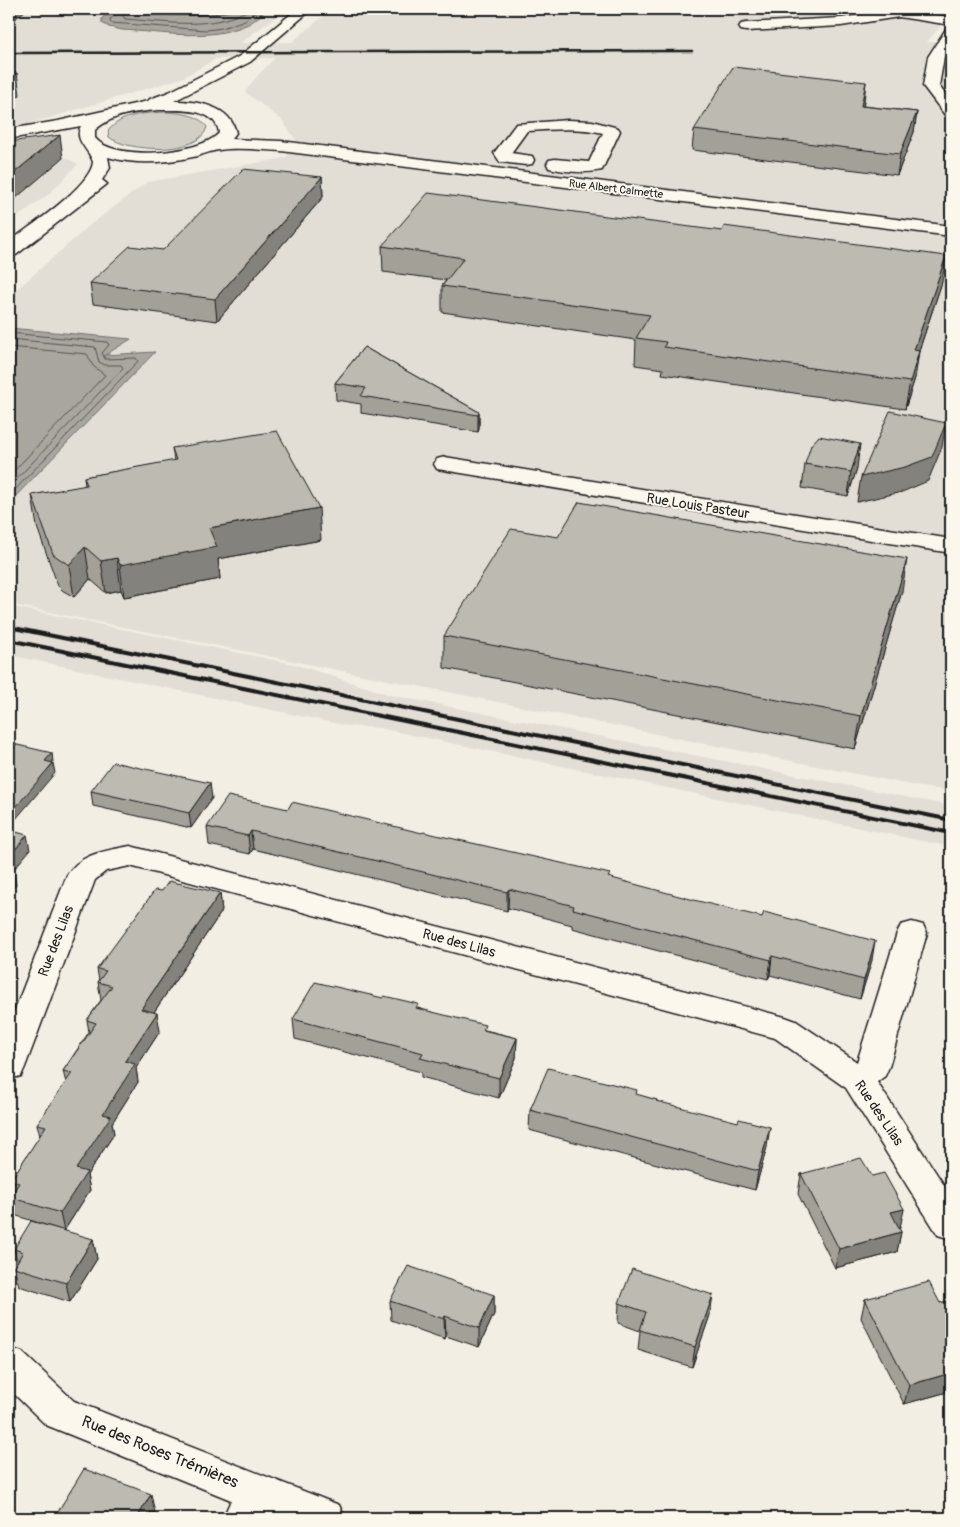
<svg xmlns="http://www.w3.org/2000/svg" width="960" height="1527" viewBox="0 0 960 1527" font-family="Pangolin,sans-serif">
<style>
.built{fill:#e2ded5}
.green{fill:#d2cfc6;stroke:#777671}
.water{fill:#a9a6a0;stroke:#716f6b}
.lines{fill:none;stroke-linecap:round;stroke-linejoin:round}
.shore{stroke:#545351;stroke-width:1}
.minor-casing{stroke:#1c1c1c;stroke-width:3}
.minor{fill:#fbf7ec;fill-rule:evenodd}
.rail-far1{stroke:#1c1c1c;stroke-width:2.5}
.rail{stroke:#1c1c1c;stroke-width:4}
.wall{fill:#a3a098;stroke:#1c1c1c}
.shaded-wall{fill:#84827c;stroke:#1c1c1c}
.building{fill:#bdbab1;stroke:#1c1c1c}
.labels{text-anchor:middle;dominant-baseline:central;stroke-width:4;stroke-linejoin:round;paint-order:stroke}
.far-street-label{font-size:11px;fill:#1c1c1c;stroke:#fbf7ec}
.street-label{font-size:14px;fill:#1c1c1c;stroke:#fbf7ec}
.near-street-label{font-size:16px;fill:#1c1c1c;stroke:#fbf7ec}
</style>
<rect width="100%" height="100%" fill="#f2eee4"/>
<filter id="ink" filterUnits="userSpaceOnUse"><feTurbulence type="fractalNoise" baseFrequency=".02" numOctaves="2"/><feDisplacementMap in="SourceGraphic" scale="10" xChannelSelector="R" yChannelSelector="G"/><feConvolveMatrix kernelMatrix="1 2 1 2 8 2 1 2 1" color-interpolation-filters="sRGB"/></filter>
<g filter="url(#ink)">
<path class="built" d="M9,9H287L240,43L292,42L332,9H951V14L927,42H951V791L921,787L9,604V296L90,225L147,182L285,158L298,143L282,120L245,92L257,76L275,58L216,59L182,78L9,130Z
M47,147L78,164L49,194L9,223V148Z
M9,606L294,664L391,695L951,806V847L379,728L348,726L9,655Z"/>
<path class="green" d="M166,112C181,113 198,114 207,127C200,156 127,152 109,137L108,131C121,114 146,113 166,112Z"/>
<path class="water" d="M116,9H268C261,14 254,22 246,25C208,42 162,32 122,30L109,27L102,23V18Z
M9,328L131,339L105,355L155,352L9,503Z"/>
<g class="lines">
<path class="shore" d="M118,9L117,14L110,19L111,23L206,30L222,28L245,20L260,9
M124,9L123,16L125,19C167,22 212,31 250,9
M131,9L134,12C169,15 203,19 237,9
M9,333L107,342L109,345L102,353L105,359L136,358L138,361L9,496
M9,339L95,347L99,362L105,365H121L123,368L9,487
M9,347L87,354L93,366L105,375L9,476"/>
<defs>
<path id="minor" d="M297,9H312L250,62L174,101C198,101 231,106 236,133L231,139L281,141L951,226V236L281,151C261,150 239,147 219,150C210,151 202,155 193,157C165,163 136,165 108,157L110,168L102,180L107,184L16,255L9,256V242C29,227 91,186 93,162C89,149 73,140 81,126L9,139V129L58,121L148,101L150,99L169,92L240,56ZM158,110C178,110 216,107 219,133C201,154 114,162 95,138V130C113,114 135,112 158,110Z
M899,9L951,17V25L899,17L841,26L746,31L741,30L739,27L741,24L746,23L841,18Z
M951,28V44L944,57L939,86L951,102V117L945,115L923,86L928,57L946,29Z
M568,120L592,121L618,128L620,131L602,170C584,174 567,172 549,168L547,164L549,160L555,159L589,162L603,133C579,127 552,130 527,131L511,153L532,156L534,160L532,164L526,165L500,162L494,153L516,124Z
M445,457L951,539V553L437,469L434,464L437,459Z
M130,846L785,1017L796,1021L857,1062L897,933L901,925L912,922L923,925L927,933L889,1067L885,1076L877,1082L951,1196V1239L938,1235L846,1088L775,1038L130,866L106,871L95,880L25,1067L21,1076L9,1079V1025L67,875C81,853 106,851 130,846Z
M9,1348L22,1352L74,1401L339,1505L345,1518H278L266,1514L264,1518H223L231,1500L46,1425L9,1389Z"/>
</defs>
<use href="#minor" class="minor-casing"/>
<use href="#minor" class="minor"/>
<path class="rail-far1" d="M9,53L692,51"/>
<path class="rail" d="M9,627L951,820
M9,640L951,833"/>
</g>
<path class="wall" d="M864,102L863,106L917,112L914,132L897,175L692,150L694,130Z
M322,177L323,197L217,321L93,304L90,283L163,250Z
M382,246L942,282L919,351L915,378L905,409L662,374L663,369L635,365L636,340L442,312V286L446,280L383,272Z
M364,347L479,412V429L478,432L361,413V404L336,400L335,383Z
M172,448L321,540L218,559L220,579L124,597L121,590L106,593L90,579L74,597L62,590L58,586L37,527L32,495L85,486L84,477L174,461Z
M805,464L857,468L848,496L802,488Z
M558,537L902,591L855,749L444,668V636Z
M91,791L212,798L191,828L93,806Z
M288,809L609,878L872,960L860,999L770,975L768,979L659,951L572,928V925L508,908L507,911L253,849L250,854L209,845L207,827Z
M162,891L220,893L222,911L154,1012L160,1031L136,1068L138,1082L112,1123L114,1134L87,1175L90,1190L64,1231L14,1215L10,1197L13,1192L11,1180L40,1136L37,1124L66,1083L63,1071L89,1032L87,1020L101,1000L98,982L99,981L97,969Z
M418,1008L485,1030L517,1038L516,1058L499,1098L421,1077V1072L295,1039L293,1019Z
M951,1032V1042L949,1041Z
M637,1095L657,1100V1102L767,1147L755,1190L529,1130L530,1110Z
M801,1174L872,1176L904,1209L899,1228L901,1232L897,1252L835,1268L798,1194Z
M93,1239L97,1259L70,1302L19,1286L14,1267L17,1261L14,1249Z
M494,1295V1314L479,1347L446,1336L445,1339L391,1320L390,1301Z
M865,1299L940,1303L951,1300V1391L904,1404L861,1318Z
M619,1303L710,1315L692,1367L638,1350L640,1331L618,1323Z"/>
<path class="shaded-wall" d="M9,9H27L9,24Z
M17,73L20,95L9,104V79Z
M866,82L864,102L859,126L861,106Z
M917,112L914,132L897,175L900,154Z
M60,135L63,158L9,204V177Z
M322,177L323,197L217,321L215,299Z
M946,256L942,282L910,377L914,350Z
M919,351L915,378L905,409L910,382Z
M479,412V429L478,432V415Z
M946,423L942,447L928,481L902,492L857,502L861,477Z
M860,444L857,468L848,496L851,472Z
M319,508L321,540L218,559L220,579L124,597L120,565L209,528Z
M85,547L90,579L74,597L69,565Z
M117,558L121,590L106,593L101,561Z
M907,559L902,591L855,749L861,716Z
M52,753L53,762L48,769L53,763L55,773L9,827V815L45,761Z
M210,783L212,798L191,828L189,813Z
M251,831L253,849L250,854L248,836Z
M27,835L30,850L9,875V857Z
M13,870L16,885L9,893V875Z
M509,889L508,908L507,911V892Z
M220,893L222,911L144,1027L141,1009Z
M10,913L14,932L9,939V915Z
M875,941L872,960L860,999L864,980Z
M772,956L770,975L768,979L771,960Z
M157,1013L160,1031L136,1068L138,1082L112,1123L114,1134L87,1175L90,1190L64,1231L60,1213L76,1169L103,1114L125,1061Z
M517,1038L516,1058L499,1098V1078Z
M770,1127L767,1147L755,1190L758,1171Z
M904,1209L900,1228L887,1232L891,1212Z
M901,1232L897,1252L835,1268L839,1249Z
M93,1239L97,1259L70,1302L66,1283Z
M494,1295V1314L479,1347V1328Z
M713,1295L710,1315L692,1367L695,1347Z
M445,1316L446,1336L445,1339L444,1319Z
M951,1373V1391L904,1404L909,1385Z
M151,1494L155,1513L151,1518H137Z"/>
<path class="building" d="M733,67L866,82L861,106L917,112L900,154L694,130Z
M9,72L17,73L9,79Z
M60,135L9,177V142Z
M243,169L322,177L215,299L90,283L130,246L163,250Z
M428,193L722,231L724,226L946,256L914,350L919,351L910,382L664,347L666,342L636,338L650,315L442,286L464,258L382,246Z
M364,347L479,412L478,415L361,396L366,388L335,383Z
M890,411L946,423L932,457L905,467L861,477Z
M277,431L319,508L209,528L217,547L120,565L117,558L101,561L85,547L69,565L57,557L53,554L32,495L87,485L84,477L176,460L172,448Z
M819,436L860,444L851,472L805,464L811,445Z
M579,502L907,559L861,716L444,636L511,529L558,537Z
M9,743L52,753L45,761L53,763L9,815Z
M113,762L210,783L189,813L91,791Z
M228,796L288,809L292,802L422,833L423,832L610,874L608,877L694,900L762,917L764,912L875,941L864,980L772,956L771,960L573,909L574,906L509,889L507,892L251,831L248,836L207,827Z
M9,830L27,835L9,857Z
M9,869L13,870L9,875Z
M169,881L220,893L141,1009L157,1013L125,1061L135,1064L103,1114L111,1116L76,1169L87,1172L60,1213L10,1197L19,1183L11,1180L46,1126L37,1124L72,1073L63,1071L96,1023L87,1020L112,986L98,982L106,971L97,969L155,890L162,891Z
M315,982L383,998L384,996L418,1004L416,1008L485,1025L483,1030L517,1038L499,1078L420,1058L423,1053L293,1019Z
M548,1068L637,1090L636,1094L657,1100L656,1101L738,1122L739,1119L770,1127L758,1171L530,1110Z
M861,1158L872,1176L884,1173L904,1209L891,1212L901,1232L839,1249L801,1174Z
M31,1221L93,1239L66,1283L14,1267L23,1252L14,1249Z
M408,1266L494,1295L479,1328L445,1316L444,1319L390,1301Z
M632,1269L713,1295L695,1347L640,1330L646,1312L619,1303Z
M929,1282L940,1303L951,1300V1373L909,1385L865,1299Z
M84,1469L151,1494L137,1518H54Z"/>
</g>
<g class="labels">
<g class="far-street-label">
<text transform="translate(616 189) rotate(7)">Rue Albert Calmette</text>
</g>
<g class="street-label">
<text transform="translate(698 506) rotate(9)">Rue Louis Pasteur</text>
<text transform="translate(56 941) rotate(-69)">Rue des Lilas</text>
<text transform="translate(459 943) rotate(15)">Rue des Lilas</text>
<text transform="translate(879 1113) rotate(56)">Rue des Lilas</text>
</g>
<g class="near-street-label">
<text transform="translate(160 1452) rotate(22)">Rue des Roses Trémières</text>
</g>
</g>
<rect width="960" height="1527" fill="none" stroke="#fbf7ec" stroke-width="30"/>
<rect x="15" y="15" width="930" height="1497" fill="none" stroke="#1c1c1c" stroke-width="2" filter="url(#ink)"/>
</svg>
